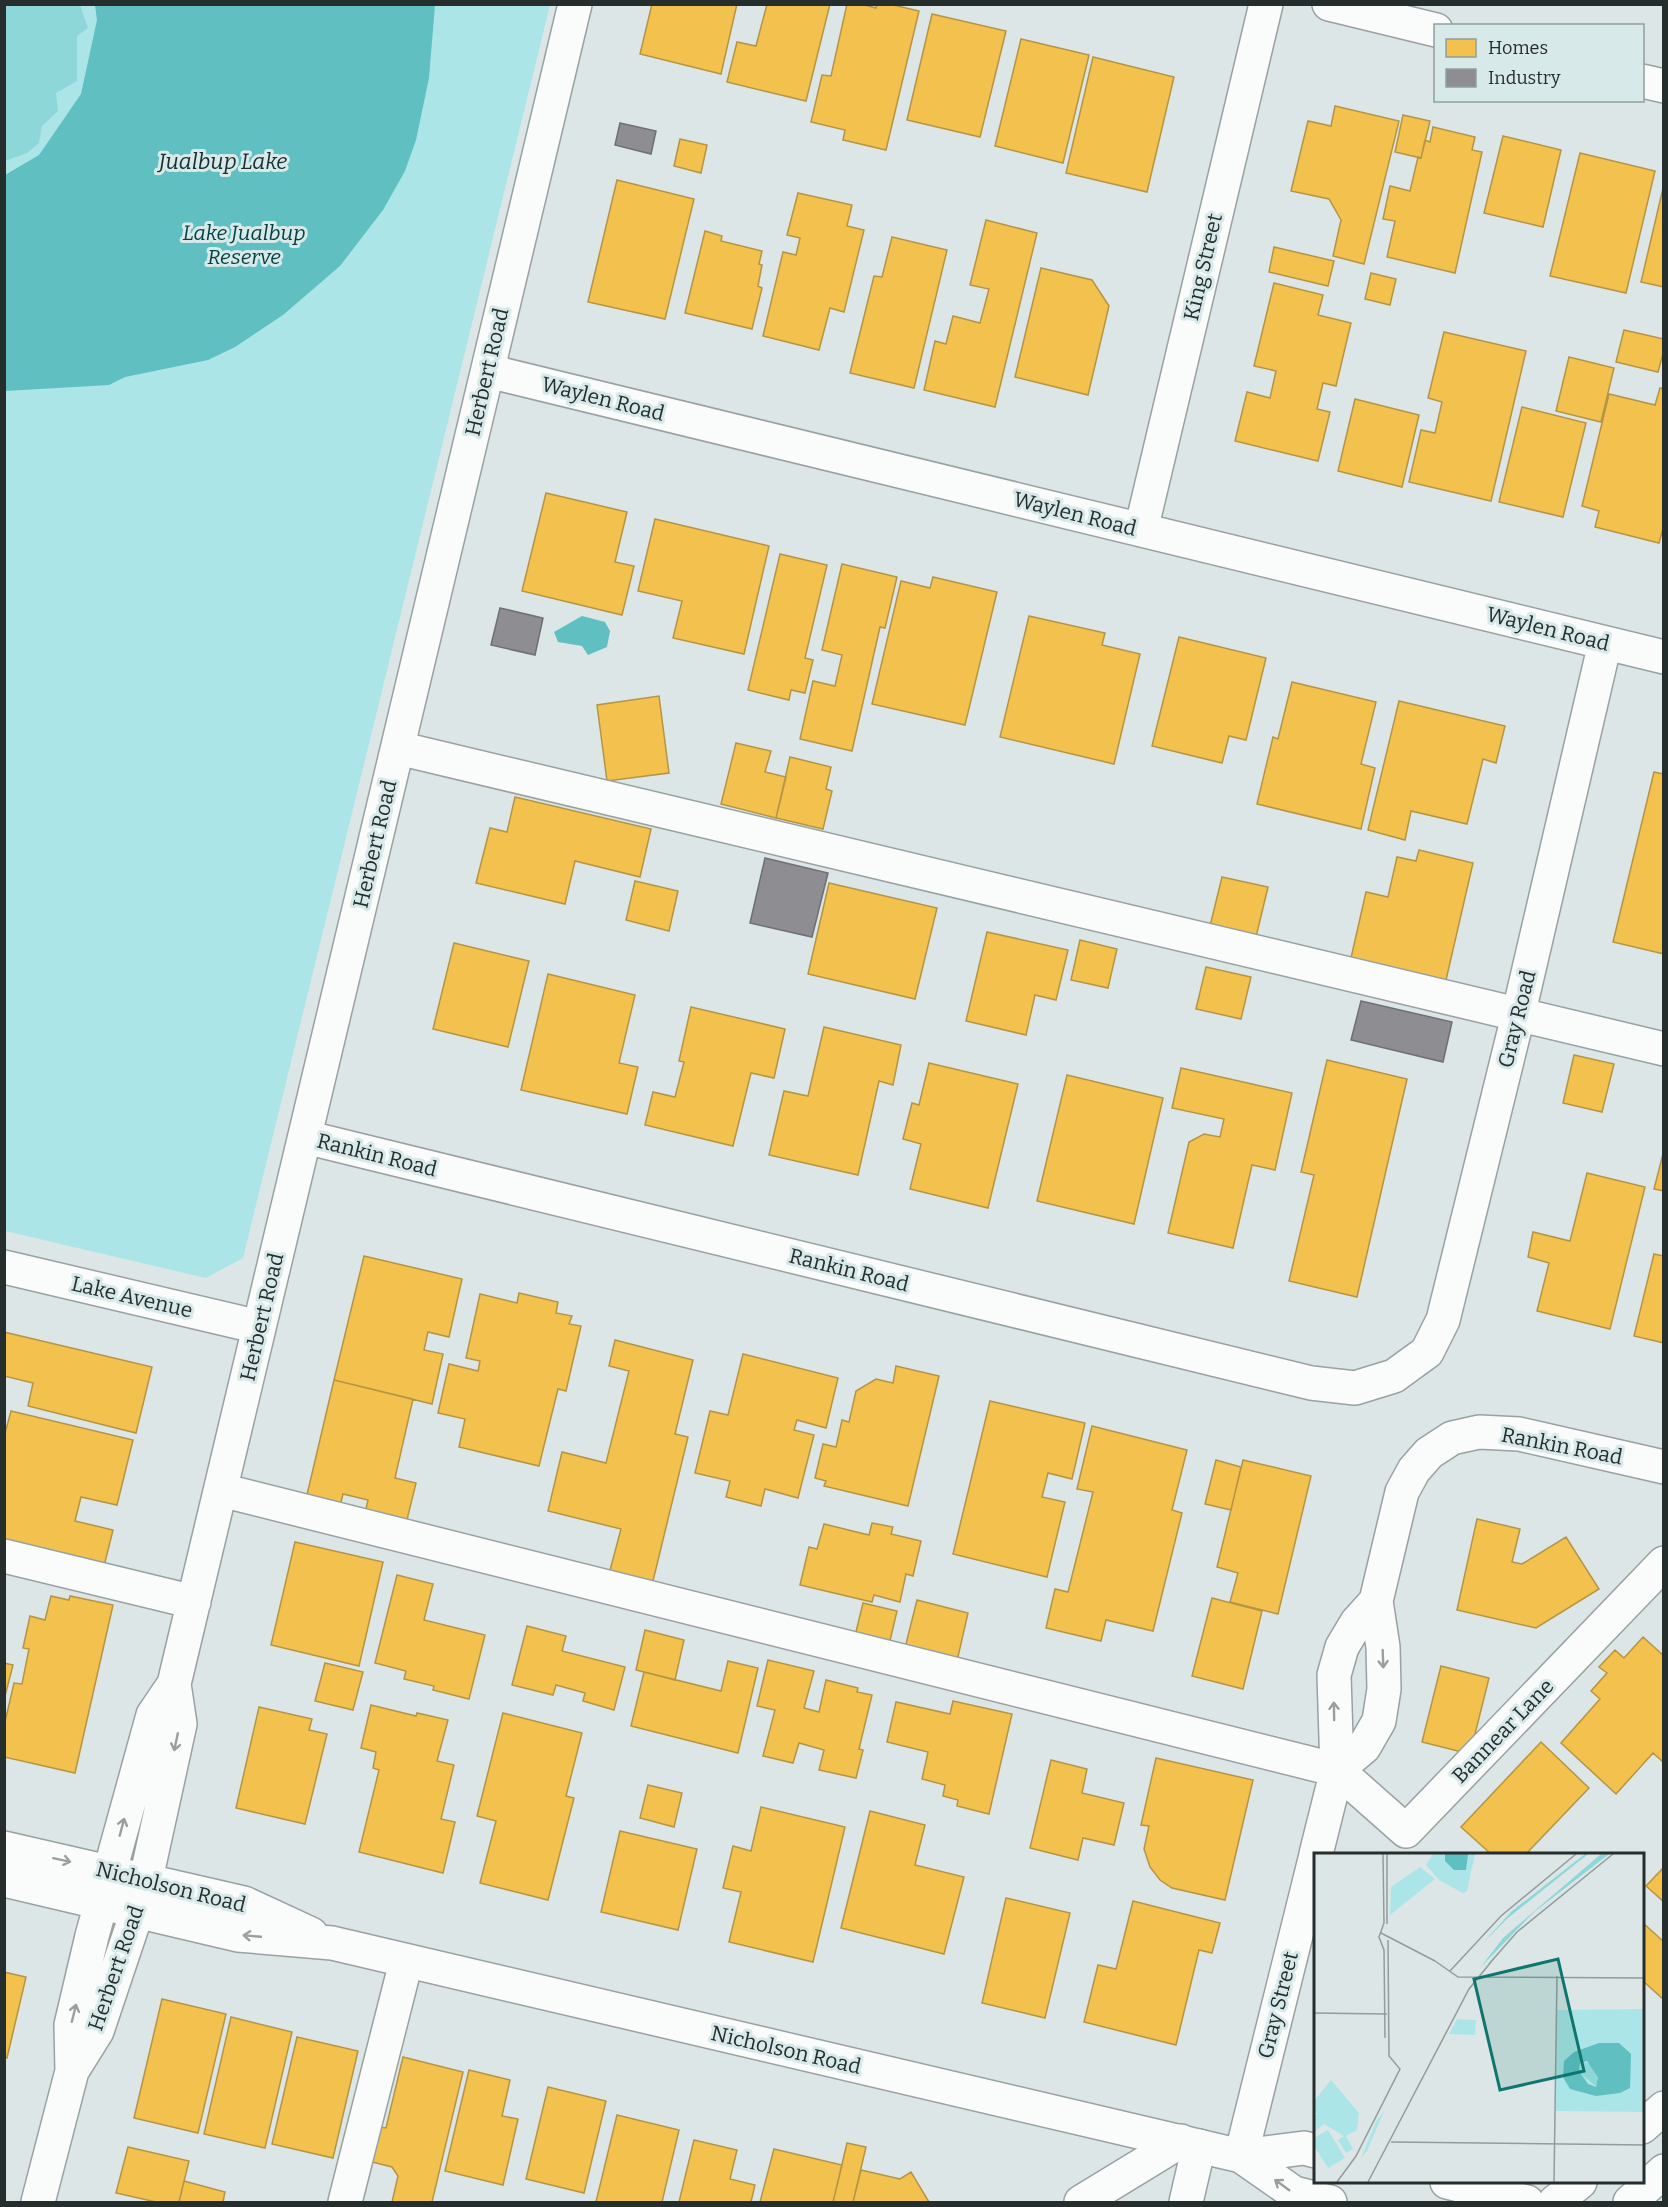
<svg xmlns="http://www.w3.org/2000/svg" width="1668" height="2207" viewBox="0 0 1668 2207" font-family="Bitter,serif">
<style>
.green{fill:#ace5e7}
.forest{fill:#8ed7d9}
.water{fill:#5fbfc1}
.homes{fill:#f2c14e;stroke:#b59544;stroke-width:1.5}
.industry{fill:#8d8d92;stroke:#6e7074;stroke-width:1.5}
.lines{fill:none;stroke-linecap:round;stroke-linejoin:round}
.minor-casing{stroke:#99a1a1;stroke-width:36}
.major-casing{stroke:#99a1a1;stroke-width:36}
.minor{stroke:#fafbfb;stroke-width:33}
.major{stroke:#fafbfb;stroke-width:33}
.oneway{stroke:#9b9e9e}
.labels{text-anchor:middle;dominant-baseline:central;stroke-width:6;stroke-linejoin:round;paint-order:stroke}
.park-label{font-size:21px;font-style:italic;fill:#043f41;stroke:#d8e9ea}
.street-label{font-size:21px;fill:#262d2d;stroke:#d8e9ea}
.water-label{font-size:22px;font-style:italic;fill:#192f2f;stroke:#d8e9ea}
.inset-road{fill:none;stroke:#939c9c;stroke-width:1.5}
.view{fill:#0f766e;fill-opacity:0.15;stroke:#0f766e;stroke-width:3}
.inset-edge{fill:none;stroke:#262d2d;stroke-width:3}
</style>
<rect width="100%" height="100%" fill="#dce6e6"/>
<path class="green" d="M5,5H550L243,1258L206,1278L5,1231Z"/>
<path class="forest" d="M4,5H80L88,28L77,36V81L56,93L58,111L42,126L39,143L27,153L5,161Z"/>
<path class="water" d="M95,5H435L429,78L416,140L405,171L383,210L340,266L283,315L235,347L208,360L125,377L109,385L5,391V175L39,155L81,94L97,20Z
M582,616L605,622L610,631L607,647L588,655L582,646L558,642L554,632Z"/>
<path class="homes" d="M652,4H737L721,74L640,54Z
M767,4H830L806,101L727,82L737,42L756,46Z
M847,4H861L876,8L877,4H889L919,11L886,150L843,140L845,130L811,122L822,75L831,76Z
M932,14L1006,31L980,137L907,120Z
M1021,39L1089,55L1063,163L995,146Z
M1093,57L1174,77L1147,192L1066,173Z
M1335,106L1399,121L1364,264L1333,256L1341,220L1329,199L1291,191L1308,121L1331,126Z
M1403,115L1430,121L1421,158L1395,152Z
M1433,127L1475,137L1472,150L1482,152L1455,273L1387,257L1395,221L1383,219L1390,186L1410,191L1418,157L1421,158L1425,140L1430,142Z
M1503,136L1561,150L1543,227L1484,213Z
M680,139L707,145L701,173L674,166Z
M1580,153L1655,171L1626,293L1550,276Z
M617,180L694,199L665,319L588,302Z
M1664,184V287L1641,282Z
M798,193L852,205L847,226L864,230L844,312L830,308L819,350L763,336L783,252L796,255L800,238L787,235Z
M986,220L1037,233L995,407L924,390L935,341L946,344L953,316L980,323L989,289L970,285Z
M705,231L722,236L721,241L762,251L759,264L762,265L758,286L762,288L752,329L685,313Z
M892,237L947,250L914,388L850,373L874,276L882,277Z
M1274,247L1334,261L1328,286L1269,272Z
M1041,268L1092,280L1109,306L1088,395L1015,377Z
M1371,273L1396,279L1390,305L1365,299Z
M1274,283L1323,295L1318,315L1351,323L1336,386L1323,383L1317,409L1330,412L1318,461L1235,441L1247,392L1270,398L1276,371L1254,366Z
M1624,330L1664,339V350L1658,372L1616,362Z
M1444,332L1526,351L1491,501L1409,482L1421,430L1435,433L1442,402L1428,398Z
M1569,357L1614,368L1601,422L1556,411Z
M1660,388L1664,389V525L1659,543L1595,527L1599,511L1582,506L1609,394L1655,405Z
M1355,399L1419,415L1402,487L1338,471Z
M1522,407L1586,423L1563,517L1499,502Z
M546,493L627,512L615,562L634,566L622,615L522,591Z
M655,519L769,546L744,654L673,638L682,601L638,591Z
M780,554L827,565L805,658L813,660L805,693L791,690L789,700L748,690Z
M842,564L897,577L885,628L880,627L852,751L800,739L813,681L835,686L842,655L822,650Z
M933,577L997,592L965,725L872,704L901,581L930,588Z
M1029,616L1105,633L1102,645L1140,654L1114,764L1000,737Z
M1179,637L1266,658L1246,740L1229,736L1222,763L1152,746Z
M1292,682L1376,702L1361,764L1375,768L1361,829L1257,804L1273,737L1278,739Z
M659,696L669,773L607,781L597,705Z
M1399,701L1505,726L1496,763L1483,759L1467,824L1411,811L1405,840L1368,830Z
M736,743L771,751L765,772L786,777L776,818L721,804Z
M790,757L831,767L826,789L832,791L823,829L776,818Z
M1654,772L1664,774V954L1613,942Z
M515,797L651,829L640,877L575,861L565,904L476,883L490,828L507,832Z
M1419,850L1473,863L1446,980L1351,958L1366,892L1388,897L1397,857L1416,861Z
M1222,877L1268,887L1256,937L1210,926Z
M635,881L678,891L669,931L626,920Z
M829,883L937,908L915,999L808,974Z
M987,932L1068,950L1056,1000L1035,995L1026,1035L966,1021Z
M1080,940L1117,949L1108,988L1071,980Z
M454,943L529,961L508,1047L433,1029Z
M1206,967L1251,977L1241,1019L1196,1009Z
M548,974L635,995L619,1063L638,1067L627,1114L521,1090Z
M691,1007L785,1029L774,1078L751,1073L733,1146L645,1125L653,1092L675,1097L684,1062L679,1061Z
M824,1027L901,1045L893,1085L879,1081L858,1175L769,1155L784,1091L808,1096Z
M1574,1055L1614,1064L1602,1112L1563,1103Z
M1327,1060L1407,1079L1357,1297L1289,1281L1314,1175L1301,1172Z
M929,1063L1018,1084L988,1208L910,1189L921,1144L903,1139L912,1103L919,1105Z
M1181,1068L1292,1093L1275,1170L1252,1165L1233,1248L1168,1233L1189,1142L1204,1134L1220,1137L1224,1119L1172,1108Z
M1067,1075L1163,1098L1134,1224L1037,1201Z
M1664,1150V1191L1654,1189Z
M1587,1173L1645,1187L1610,1329L1537,1311L1549,1263L1528,1257L1533,1232L1570,1241Z
M1654,1254L1664,1256V1343L1634,1336Z
M364,1256L462,1279L449,1337L428,1332L424,1350L443,1354L432,1404L334,1380Z
M519,1293L558,1302L556,1313L572,1316L569,1324L581,1326L566,1391L558,1389L539,1466L459,1447L465,1419L438,1413L449,1364L478,1371L480,1361L466,1358L480,1294L517,1303Z
M4,1332L152,1367L136,1433L28,1406L33,1383L4,1376Z
M615,1340L693,1360L675,1434L688,1437L652,1585L609,1574L621,1529L548,1511L562,1452L606,1463L629,1371L609,1366Z
M743,1354L838,1378L826,1428L797,1420L794,1430L814,1435L798,1498L765,1489L761,1506L726,1497L730,1481L695,1473L710,1411L728,1415Z
M896,1366L939,1376L908,1506L824,1486L826,1481L815,1478L823,1444L836,1447L842,1420L849,1422L856,1391L876,1379L893,1383Z
M334,1380L413,1399L395,1478L416,1483L404,1532L363,1522L368,1500L343,1494L340,1506L306,1499Z
M990,1401L1085,1423L1072,1479L1048,1473L1042,1497L1065,1502L1047,1577L953,1554Z
M11,1411L133,1440L117,1505L81,1497L75,1521L113,1530L103,1570L4,1547V1437Z
M1092,1426L1187,1450L1172,1510L1182,1513L1153,1631L1106,1620L1101,1641L1046,1628L1055,1589L1068,1592L1093,1492L1077,1489Z
M1216,1460L1241,1467L1231,1510L1205,1504Z
M1243,1460L1311,1476L1278,1614L1230,1602L1238,1573L1217,1567Z
M1477,1519L1520,1529L1512,1562L1522,1564L1566,1537L1599,1589L1536,1628L1457,1610Z
M872,1523L893,1527L891,1534L921,1541L913,1576L906,1574L900,1602L874,1595L872,1602L800,1585L809,1547L817,1549L824,1524L869,1535Z
M295,1542L383,1562L359,1666L271,1645Z
M397,1575L433,1584L424,1620L485,1635L469,1699L433,1690L434,1686L404,1679L406,1671L375,1663Z
M51,1596L69,1600L70,1596L113,1605L75,1773L4,1757V1726L14,1683L22,1684L29,1649L23,1648L30,1616L45,1620Z
M1212,1598L1262,1611L1243,1689L1192,1676Z
M917,1600L968,1613L957,1661L905,1648Z
M863,1603L897,1611L888,1649L854,1640Z
M527,1626L566,1636L562,1651L625,1667L614,1710L583,1701L585,1693L556,1685L553,1695L512,1685Z
M645,1630L684,1640L675,1680L636,1670Z
M1643,1637L1664,1656V1759L1662,1761L1653,1753L1616,1794L1561,1743L1600,1699L1591,1691L1607,1673L1599,1667L1615,1650L1624,1658Z
M768,1660L814,1671L804,1708L819,1712L826,1680L858,1688L857,1692L872,1695L859,1749L863,1750L856,1778L819,1770L824,1750L799,1743L793,1763L763,1756L775,1710L757,1706Z
M728,1661L758,1668L738,1753L631,1726L644,1672L721,1691Z
M4,1663L13,1665L4,1700Z
M325,1663L363,1672L353,1710L315,1701Z
M1441,1666L1489,1678L1470,1754L1422,1742Z
M953,1701L1012,1714L989,1814L957,1806L958,1800L943,1796L945,1785L922,1779L928,1752L887,1742L896,1702L950,1714Z
M371,1705L416,1716L417,1713L448,1720L437,1761L454,1765L441,1819L455,1822L443,1873L359,1852L379,1770L373,1768L376,1752L361,1748Z
M259,1707L312,1719L309,1730L327,1734L305,1824L236,1808Z
M503,1713L582,1733L566,1796L574,1798L548,1900L480,1883L496,1821L477,1816Z
M1541,1742L1589,1788L1526,1854H1491L1461,1827Z
M1156,1758L1253,1780L1225,1900L1172,1888L1160,1880L1150,1867L1144,1849L1149,1826L1141,1825Z
M1051,1760L1087,1769L1082,1793L1124,1803L1114,1845L1083,1838L1078,1860L1030,1848Z
M648,1785L682,1793L674,1827L640,1818Z
M761,1807L845,1827L813,1962L729,1942L741,1892L723,1888L733,1846L751,1851Z
M870,1811L925,1825L915,1865L964,1877L944,1954L841,1928Z
M620,1831L697,1849L678,1930L601,1912Z
M1664,1867V1902L1646,1886Z
M1006,1898L1070,1913L1045,2018L982,2003Z
M1133,1901L1220,1923L1212,1953L1199,1950L1176,2045L1084,2022L1098,1965L1116,1969Z
M1642,1922L1664,1942V2000L1642,1980Z
M4,1972L26,1977L7,2058L4,2057Z
M162,1999L226,2014L198,2133L134,2118Z
M231,2017L292,2032L265,2148L204,2134Z
M297,2037L358,2051L333,2158L272,2144Z
M403,2057L463,2072L432,2202H392L398,2176L392,2167L372,2162L380,2127L386,2128Z
M469,2070L510,2080L502,2116L518,2119L503,2185L445,2171Z
M548,2087L606,2101L584,2193L526,2179Z
M617,2115L679,2130L662,2202H596Z
M694,2140L737,2150L730,2179L755,2185L751,2202H679Z
M847,2143L866,2147L853,2202H833Z
M128,2147L189,2161L179,2202H156L116,2193Z
M774,2149L842,2165L833,2202H760Z
M861,2170L900,2179L911,2172L929,2202H853Z
M184,2181L225,2192L223,2202H179Z"/>
<path class="industry" d="M620,123L656,131L651,154L615,145Z
M500,608L543,618L535,655L491,645Z
M765,858L828,873L812,937L750,923Z
M1361,1001L1452,1022L1443,1062L1351,1040Z"/>
<g class="lines">
<defs>
<path id="minor" d="M1329,4L1436,30
M1642,81L1664,86
M488,371L1664,657
M1141,530L1266,4
M398,748L1664,1049
M305,1137L1311,1383L1355,1388L1394,1376L1427,1352L1443,1320L1518,1016L1605,643
M4,1267L259,1327
M221,1490L1337,1770L1406,1831L1664,1563
M4,1556L194,1602
M1337,1770L1364,1747L1379,1721L1384,1689L1383,1647L1376,1601L1402,1492L1414,1470L1429,1453L1452,1438L1479,1432L1519,1434L1664,1467
M1316,1854L1337,1770L1334,1675L1342,1647L1357,1622L1376,1601
M72,2071L97,2031L137,1912L146,1879L180,1724L174,1684
M1241,2156L1316,1855
M38,2202L72,2071L71,2025L92,1936L153,1715L174,1684L575,4
M345,2202L406,1962
M1081,2202L1181,2141
M1186,2202L1199,2146"/>
<path id="major" d="M4,1848L244,1903L311,1934
M4,1880L238,1935L332,1943L1241,2156L1304,2148L1316,2151
M1642,2127L1664,2108
M1241,2156L1294,2193L1330,2202
M1447,2182L1527,2202
M1555,2202L1580,2182
M1630,2202L1664,2171"/>
</defs>
<use href="#minor" class="minor-casing"/>
<use href="#major" class="major-casing"/>
<use href="#minor" class="minor"/>
<use href="#major" class="major"/>
</g>
<defs><path id="oneway-shaft" d="M-6 0H5M1.5-3L5.5 0L1.5 3" fill="none" stroke-width="1.6" stroke-linecap="round" stroke-linejoin="round" transform="scale(1.5)"/></defs>
<g class="oneway">
<use href="#oneway-shaft" transform="translate(1383 1659) rotate(88)"/>
<use href="#oneway-shaft" transform="translate(1334 1711) rotate(-91)"/>
<use href="#oneway-shaft" transform="translate(176 1742) rotate(102)"/>
<use href="#oneway-shaft" transform="translate(122 1827) rotate(-75)"/>
<use href="#oneway-shaft" transform="translate(62 1860) rotate(12)"/>
<use href="#oneway-shaft" transform="translate(252 1936) rotate(-175)"/>
<use href="#oneway-shaft" transform="translate(74 2013) rotate(-76)"/>
<use href="#oneway-shaft" transform="translate(1282 2185) rotate(-144)"/>
</g>
<g class="labels">
<g class="park-label">
<text x="244" y="233">Lake Jualbup<tspan x="244" dy="24">Reserve</tspan></text>
</g>
<g class="street-label">
<text transform="translate(1203 267) rotate(-77)">King Street</text>
<text transform="translate(487 372) rotate(-77)">Herbert Road</text>
<text transform="translate(603 399) rotate(14)">Waylen Road</text>
<text transform="translate(1075 514) rotate(14)">Waylen Road</text>
<text transform="translate(1548 629) rotate(14)">Waylen Road</text>
<text transform="translate(375 844) rotate(-77)">Herbert Road</text>
<text transform="translate(1517 1019) rotate(-76)">Gray Road</text>
<text transform="translate(377 1155) rotate(14)">Rankin Road</text>
<text transform="translate(849 1270) rotate(14)">Rankin Road</text>
<text transform="translate(132 1297) rotate(13)">Lake Avenue</text>
<text transform="translate(262 1317) rotate(-77)">Herbert Road</text>
<text transform="translate(1562 1446) rotate(11)">Rankin Road</text>
<text transform="translate(1503 1731) rotate(-46)">Bannear Lane</text>
<text transform="translate(171 1887) rotate(14)">Nicholson Road</text>
<text transform="translate(116 1968) rotate(-71)">Herbert Road</text>
<text transform="translate(1278 2005) rotate(-76)">Gray Street</text>
<text transform="translate(786 2050) rotate(13)">Nicholson Road</text>
</g>
<g class="water-label">
<text x="223" y="161">Jualbup Lake</text>
</g>
</g>
<g transform="translate(1314 1853)">
<rect width="330" height="330" fill="#dce6e6"/>
<path d="M119,1H161L153,38L149,40L125,27L112,12ZM106,14L121,26L76,62L77,34ZM330,156V259L242,258L243,157ZM143,166L162,167L161,182L135,181ZM17,227L45,260L43,277L32,283L39,296L32,300L24,287L30,283L10,271L0,279L1,262L4,260H0V248ZM71,256L53,298L47,305L62,269ZM14,277L31,305L14,315L0,293V285Z" fill="#ace5e7"/>
<path d="M271,1H274L194,65L167,92L198,58ZM287,1H295L219,60L166,115L189,85ZM269,209L276,211L284,227L282,233L267,221Z" fill="#8ed7d9"/>
<path d="M131,1H154L152,17H140L131,8ZM285,190H305L317,201L316,235L306,240L282,243L256,236L249,224L250,208L260,199ZM273,208L284,225L282,234L274,231L265,218L266,210Z" fill="#5fbfc1" fill-rule="evenodd"/>
<path class="inset-road" d="M69,1L70,70L65,84L70,97L71,185M73,71V1M67,80L121,108M121,108L144,124L330,125M175,111L203,79L299,1M136,118L187,63L262,1M0,160L73,161M77,289L330,292M23,329L42,303L86,216L75,203L74,87M54,329L155,136L177,109M240,329L243,123"/>
<path class="view" d="M244,106L270,218L186,237L160,126Z"/>
<rect width="330" height="330" class="inset-edge"/>
</g>
<rect width="1668" height="2207" fill="none" stroke="#262d2d" stroke-width="12"/>
<rect x="1434" y="24" width="210" height="78" fill="#d8e9ea" stroke="#919e9e" stroke-width="1.5"/>
<rect x="1446" y="39" width="30" height="18" fill="#f2c14e" stroke="#919e9e" stroke-width="1.5"/>
<text x="1488" y="54" font-size="18" fill="#262d2d">Homes</text>
<rect x="1446" y="69" width="30" height="18" fill="#8d8d92" stroke="#919e9e" stroke-width="1.5"/>
<text x="1488" y="84" font-size="18" fill="#262d2d">Industry</text>
</svg>
